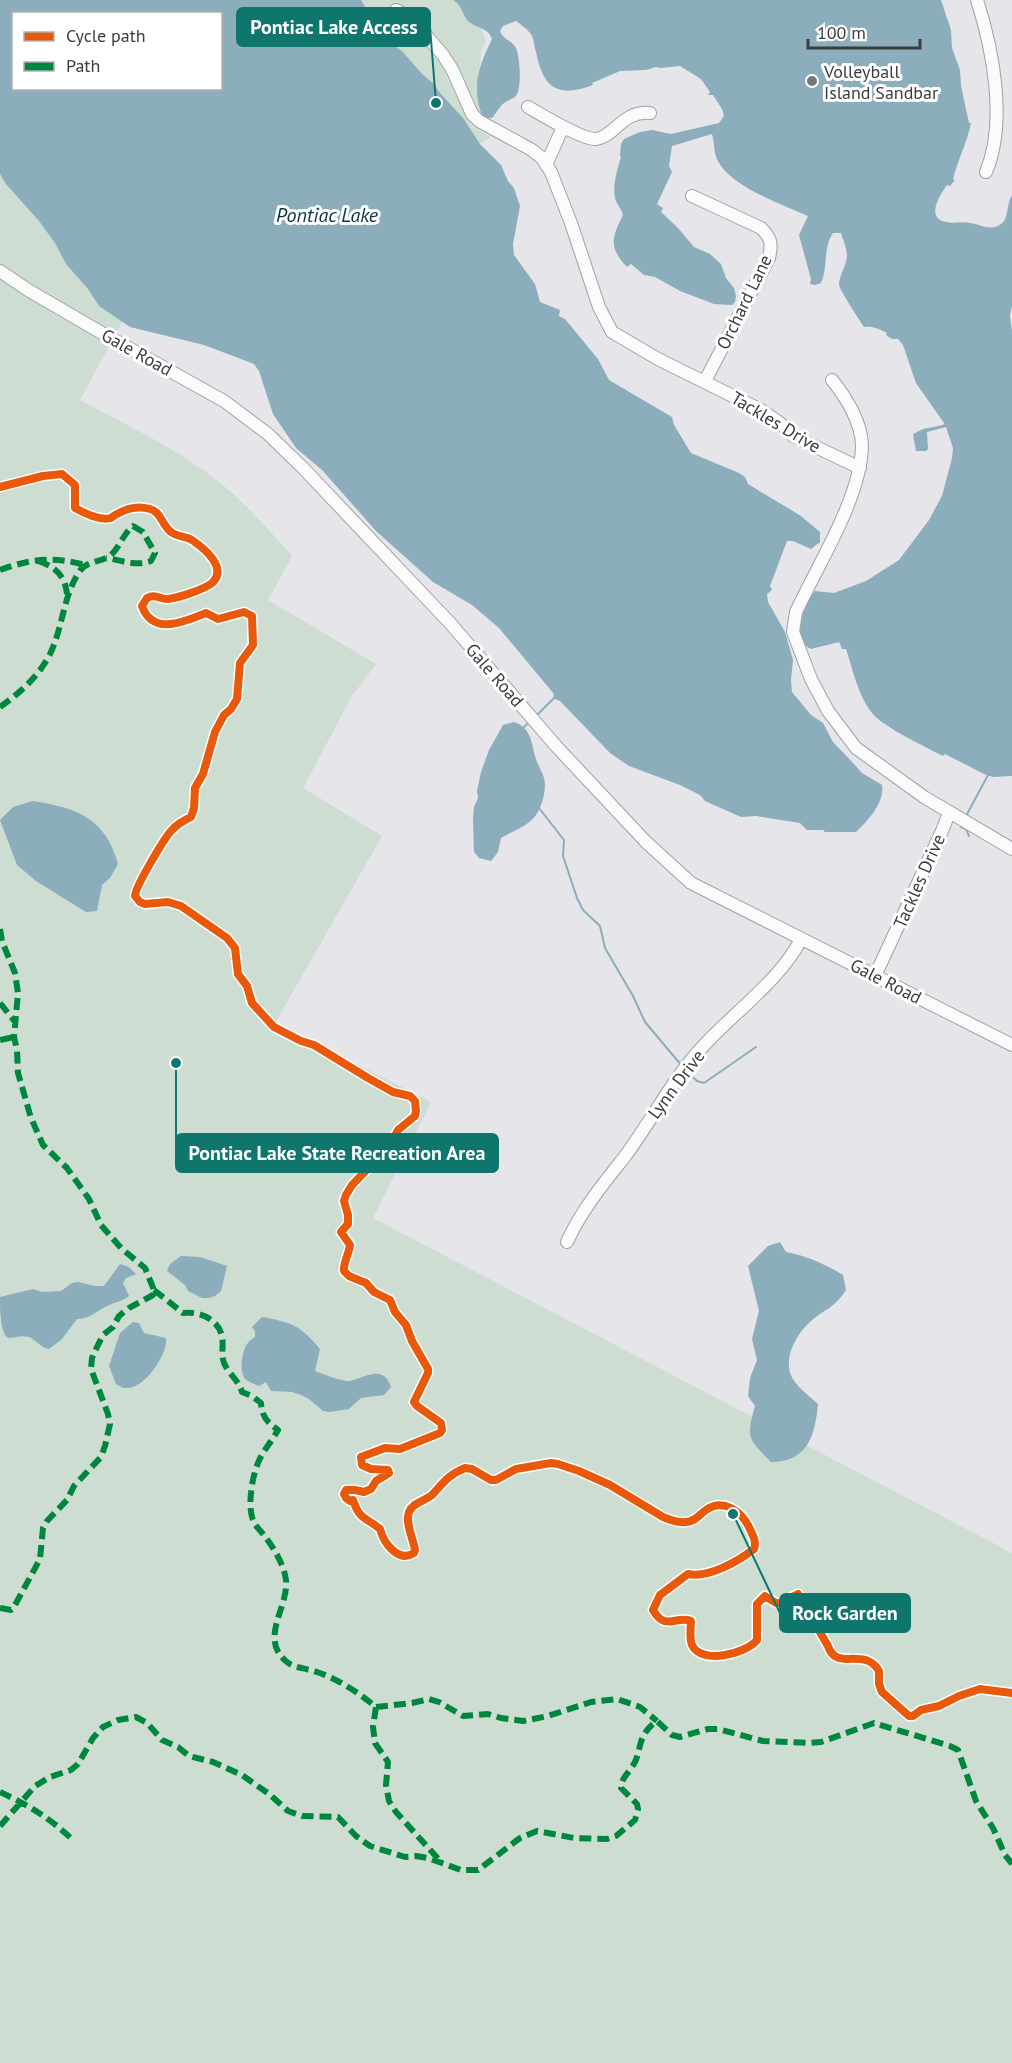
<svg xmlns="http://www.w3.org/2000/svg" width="1012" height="2063" viewBox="0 0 1012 2063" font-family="'PT Sans',sans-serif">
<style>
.green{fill:#cdddd2}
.water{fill:#8cadbc;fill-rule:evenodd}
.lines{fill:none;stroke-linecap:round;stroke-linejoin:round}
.stream{stroke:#8cadbc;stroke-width:2}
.minor-casing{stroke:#a1a1a4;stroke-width:14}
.minor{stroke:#fbfbfc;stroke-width:12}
.quiet{stroke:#00873e;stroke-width:6;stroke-dasharray:12 6;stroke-linecap:butt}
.cycleway-casing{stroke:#fff;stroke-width:11}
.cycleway{stroke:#e8590c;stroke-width:8}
.poi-dot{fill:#76777b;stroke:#fff;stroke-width:2}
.labels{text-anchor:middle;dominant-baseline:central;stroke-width:6;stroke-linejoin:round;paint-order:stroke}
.poi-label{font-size:18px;fill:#3b3c3f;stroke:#fff;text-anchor:start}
.street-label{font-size:18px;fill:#3b3c3f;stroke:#fff}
.water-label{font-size:20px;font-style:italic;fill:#083543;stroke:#fff}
.leader{fill:none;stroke:#0f766e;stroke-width:2}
.callout-dot{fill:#0f766e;stroke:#fff;stroke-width:2}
.callout{fill:#0f766e;stroke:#0f766e;stroke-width:2}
.callout-label{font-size:20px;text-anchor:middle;font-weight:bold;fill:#fff}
</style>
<rect width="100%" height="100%" fill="#e5e5ea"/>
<path class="green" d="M108,0H452L480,15L481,28L486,41L481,51L480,78L504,91L479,119L444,48L408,8L397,15L394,26L398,33L406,35L414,30L441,64L469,121L472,126L491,137L356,215L294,386L137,294L80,400C122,423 168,444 207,473C240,496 266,527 292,556L268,600L376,664L352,696L303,788L382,836L275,1023L431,1102L373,1218L1012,1553V2063H0V17L14,88H220V14Z"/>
<path class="water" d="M0,0H361L383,38L402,51L423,75L433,83L440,93L463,118L480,144L501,165L508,181L514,188L520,206L513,244L514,255L535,284L540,302L560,310L559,316L565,319L598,359L609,380L672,417L674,425L691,453L739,473L745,477L748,484L801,516L820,532V542L811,549L793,541H787L770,586L772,590L767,594L768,602L785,632L793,660L791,680L792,692L811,715L823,723L833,742L854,764L862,773L882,785C885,802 868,821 856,832H825L823,830H807L800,823L756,816L741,817L705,801L700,795L680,785L629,766L610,753L560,701L553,698L554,694L499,628L472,605L433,582L376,531L322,470L296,448L273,414L259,371L254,364L204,345L130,327L99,306L88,289L66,264L55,243L39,221L6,184L0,174ZM14,14H220V88H14Z
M453,0H941L951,30L952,48L960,70L961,86L969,123H971C967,143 958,159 953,179L955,180L950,186L947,185C940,195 925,218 946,222C954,224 962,221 970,223C980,224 991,232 1001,224C1009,219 1006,205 1012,195V305L1010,316L1012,331V776L993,777L984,774L945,754L943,756C926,747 883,727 872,713C858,696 853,670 846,649H842L839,642L811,649C790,640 804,603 815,591L834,593L866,581L899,560L929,520L942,496L952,458L953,448L946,427L927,432L928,449L926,451H916L913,434L923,429L943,425L944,423L916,383L903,345L898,339H892L886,335L887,333C879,329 873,326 864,327C860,321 840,290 839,285C839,277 844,269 846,262C849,252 844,243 841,233H833C823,247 828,268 821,283L815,285L810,284L811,279L799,235L808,216C783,205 730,186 718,161C713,152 715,143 712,134L672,146L669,166L672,172L657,204L663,208L661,212L678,228L694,247L710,254L721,264L726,278L734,288L736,296L735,302L732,305L714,304L680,291L655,277L644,275L631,264L627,267C608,247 612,237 623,215C622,210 618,206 616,201C611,187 618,168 621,157L620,155L621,144L624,139L640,132L652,130L671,134L719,123L724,116L722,109L713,95H708L710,92L701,79L680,66L661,68L656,67L646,70L620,71L592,83L593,85C557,99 543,87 536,52C534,45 534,38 530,33C527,29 520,24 516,21L503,26L500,31C503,40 512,40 516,48C520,57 522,88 516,96C513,99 508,100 504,103C499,107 496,114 492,118H485C480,114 481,111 479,106C473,80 481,62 492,39C488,27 477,29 468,21C462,14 462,5 453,0Z
M514,722C531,728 531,741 535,756C537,764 542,771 544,778C547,789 542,806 536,815C526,828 514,830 501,838L498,852L491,861L479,858L474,852L473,819L474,807L478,798L477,791L481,772L489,750L503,725Z
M33,801C76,808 105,817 118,864L110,878L102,885L97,911L86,912L36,881L17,865L0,820L13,807Z
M780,1242L786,1252C807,1256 825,1264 843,1275L846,1290C834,1308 827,1308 812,1320C798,1332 785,1354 790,1373C794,1385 809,1396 818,1404C815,1435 808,1462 771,1462C748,1439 746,1438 755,1406L748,1396L750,1378L757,1360L752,1339L759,1311L748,1266L768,1246Z
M181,1256L200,1257L227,1266L221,1291L215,1296L209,1298H202L188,1291L185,1285L167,1271L170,1264Z
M120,1264L129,1267L136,1274L126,1278L123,1283L129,1296C122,1302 115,1302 107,1306C96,1311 90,1319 77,1319L62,1339L49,1349C41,1348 36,1340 29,1337C22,1335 17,1337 10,1338C0,1338 0,1307 0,1297L33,1289L42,1292L61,1291L72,1283L78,1282L95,1286H104Z
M262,1317C293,1323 300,1325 320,1349L315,1371C325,1375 336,1379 346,1381C358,1383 382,1360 391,1387L384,1395L361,1398L349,1409L329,1412L323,1411L309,1399L301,1395L292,1392L271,1391L266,1382L259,1386C254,1384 249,1382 245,1379C239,1372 242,1351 247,1344C249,1341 252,1339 255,1337V1331L252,1327Z
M133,1322L139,1323L144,1333L166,1338C168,1352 150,1379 137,1385C133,1388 128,1388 123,1388L116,1384L109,1366L120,1333Z"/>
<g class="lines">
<path class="stream" d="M536,716L554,698
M524,727L527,724
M539,808L564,840L563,856L577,898L583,910L600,926L605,948L633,996L645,1022L682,1066
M966,816L988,775
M962,824L961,827L966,829L969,836
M687,1072L697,1081L704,1083L756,1047"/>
<defs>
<path id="minor" d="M977,0C993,50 1007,122 986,172
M396,10L411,18L443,55L452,69L472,114L479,121L532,150L542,158L551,172L571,223L599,307L612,332L658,359L761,410L780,423L793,436L860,468
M528,107C542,115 583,140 596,139C614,137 623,110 650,113
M546,165L563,127
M692,196L761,228C772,239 772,244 769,258L705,381
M0,271L28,290L107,336L224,401L268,434L303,468L450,623L556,746L646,842L691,883L1012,1045
M832,380C846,397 862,423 862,446C861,498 818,564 796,612L793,632L811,679L828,711L856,748L924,797L1012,849
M875,976L942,831L949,813
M567,1242C582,1209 604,1183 626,1155C654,1117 675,1074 709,1040C737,1011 784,975 801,939"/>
</defs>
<use href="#minor" class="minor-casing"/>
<use href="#minor" class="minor"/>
<path class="quiet" d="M38,561C56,567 65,576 67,594
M0,570C31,559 53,556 85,565
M0,707C20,693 39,676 50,654C63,627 63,597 79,572C87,560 101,563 111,555C120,547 123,534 133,526L143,532L155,553L151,561C136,567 121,560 106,558
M0,929L2,941L15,973L18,993L14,1037L17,1050L18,1073L31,1118L43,1145L67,1168L89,1199L101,1225L121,1248L145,1268L154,1290
M0,1003L16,1023
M0,1040L14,1037
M154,1290L183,1313C199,1311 219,1319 222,1337C224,1346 220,1356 225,1365C230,1375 239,1381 242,1392L252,1396L261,1403C262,1417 267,1422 278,1430C273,1439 268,1445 263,1453C256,1464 252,1481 251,1493C250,1501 250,1513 253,1520C255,1526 260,1530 264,1535C273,1547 284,1564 286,1580C289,1607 258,1639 287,1662C296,1669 307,1668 317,1672C338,1679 359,1693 376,1707L373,1727L375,1743L388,1762L386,1785L389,1801L396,1812L442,1863
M0,1608L11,1610L14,1607L40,1559L43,1528L47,1521L67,1500L74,1486L101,1457L105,1446L110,1424L108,1414L91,1369L92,1358L97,1347L103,1335L113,1327L119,1316L129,1308L153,1295L154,1290
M376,1707L412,1703L429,1699L439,1702L463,1716L488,1714L501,1718L523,1721L548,1716L591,1702L617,1699L640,1707L657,1721
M0,1792C30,1806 50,1818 74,1841
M0,1826L35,1786L50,1777L71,1770L78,1764L93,1738L103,1727L118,1720L136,1717L147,1723L162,1740L178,1747L189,1756L213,1762L242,1775L269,1794L288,1811L302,1816L338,1817L356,1836L370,1846L405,1857L416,1856L428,1858L461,1870H478L520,1838L537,1831L574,1838L607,1839L616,1836L635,1820L638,1809L637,1804L621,1788C622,1777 627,1775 632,1767C643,1752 635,1736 657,1721L672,1735L680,1737L708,1729H718L763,1741L809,1743L821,1742L874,1723L950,1746L958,1750L976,1801L993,1828L1005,1855L1012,1864"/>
<defs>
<path id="cycleway" d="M0,487L43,476L62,474L75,485V508C84,513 100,521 111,518C112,517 117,514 119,513C128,508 139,506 150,509C161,512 162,525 171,532C177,537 186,536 192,540C205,549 228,568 212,583C205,589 178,598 168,599C160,600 156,593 147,598L142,606C153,637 186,621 206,613L218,619L244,612L252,616L253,645L240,663L237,699L231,709L224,715L215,732L203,774L195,788L194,808L191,817C183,821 177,824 171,831C164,839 135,887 135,896L140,902L145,904L168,902L181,906L227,938L235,948L238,974L247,986L252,1003L274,1027L301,1041L314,1045L368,1078L393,1092L410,1096L415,1101L416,1111L415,1116L398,1130L389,1147L352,1185L346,1195L344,1201L348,1215V1224L341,1232L350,1245C349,1254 343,1263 344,1271L349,1276L366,1283L374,1292L390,1300L395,1312L406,1325L412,1341L428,1369V1373L414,1402L417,1406L441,1423L442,1430L440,1433L400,1449L385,1448L361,1457L362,1465L371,1469L388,1470L389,1473L376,1481L371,1489L364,1492L355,1490H346L344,1494L346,1498L350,1501L353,1500C360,1521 366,1517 380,1529C384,1544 399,1563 414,1553L415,1550C413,1538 405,1523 409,1512C413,1502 425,1501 432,1495C444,1482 448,1475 465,1468L472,1469L491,1480H496L516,1469L551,1463L558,1464L579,1471L610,1485L663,1517C670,1520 679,1523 686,1522C695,1522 700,1514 706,1510C723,1498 741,1511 749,1527C752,1534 757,1541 754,1549C737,1562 709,1578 688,1574L660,1595L653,1610C666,1632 675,1615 691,1621C691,1628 689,1638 692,1645C701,1665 746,1654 757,1640V1604L765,1596L776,1603H780L798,1594L828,1646C836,1672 865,1646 879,1671V1684L882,1692L909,1716H913L921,1710L939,1706L959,1696L980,1689L1012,1693"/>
</defs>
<use href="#cycleway" class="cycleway-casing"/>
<use href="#cycleway" class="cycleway"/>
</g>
<circle class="poi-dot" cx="812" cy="81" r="6"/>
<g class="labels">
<g class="poi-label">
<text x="824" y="71">Volleyball<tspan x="824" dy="21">Island Sandbar</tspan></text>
</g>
<g class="street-label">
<text transform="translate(744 302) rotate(-64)">Orchard Lane</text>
<text transform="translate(137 352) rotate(29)">Gale Road</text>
<text transform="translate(776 422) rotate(31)">Tackles Drive</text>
<text transform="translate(495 675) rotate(49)">Gale Road</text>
<text transform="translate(919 881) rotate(-66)">Tackles Drive</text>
<text transform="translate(886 981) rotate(27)">Gale Road</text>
<text transform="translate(676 1084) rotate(-53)">Lynn Drive</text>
</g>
<g class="water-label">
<text x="327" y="215">Pontiac Lake</text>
</g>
</g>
<path class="leader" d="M436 103L430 27M176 1063L176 1153M733 1514L780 1613"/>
<g class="callout-dot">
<circle cx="436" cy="103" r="6"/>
<circle cx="176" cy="1063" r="6"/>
<circle cx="733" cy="1514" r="6"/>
</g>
<g class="callout">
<rect x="237" y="8" width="193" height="38" rx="6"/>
<rect x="176" y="1134" width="322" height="38" rx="6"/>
<rect x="780" y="1594" width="130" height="38" rx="6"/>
</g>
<g class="callout-label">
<text x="334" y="34">Pontiac Lake Access</text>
<text x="337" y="1160">Pontiac Lake State Recreation Area</text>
<text x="845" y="1620">Rock Garden</text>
</g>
<rect x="12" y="12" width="210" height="78" fill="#ffffff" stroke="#b1b1b2" stroke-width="1.5"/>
<rect x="24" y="32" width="30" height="9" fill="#e8590c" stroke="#b1b1b2" stroke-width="1.5"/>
<text x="66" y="42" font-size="18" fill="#3b3c3f">Cycle path</text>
<rect x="24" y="62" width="30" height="9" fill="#00873e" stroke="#b1b1b2" stroke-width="1.5"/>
<text x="66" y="72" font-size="18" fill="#3b3c3f">Path</text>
<path d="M808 39v9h112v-9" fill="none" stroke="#3b3c3f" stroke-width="3"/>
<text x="817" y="39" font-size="18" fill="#3b3c3f" stroke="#ffffff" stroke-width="4.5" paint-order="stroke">100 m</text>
</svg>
